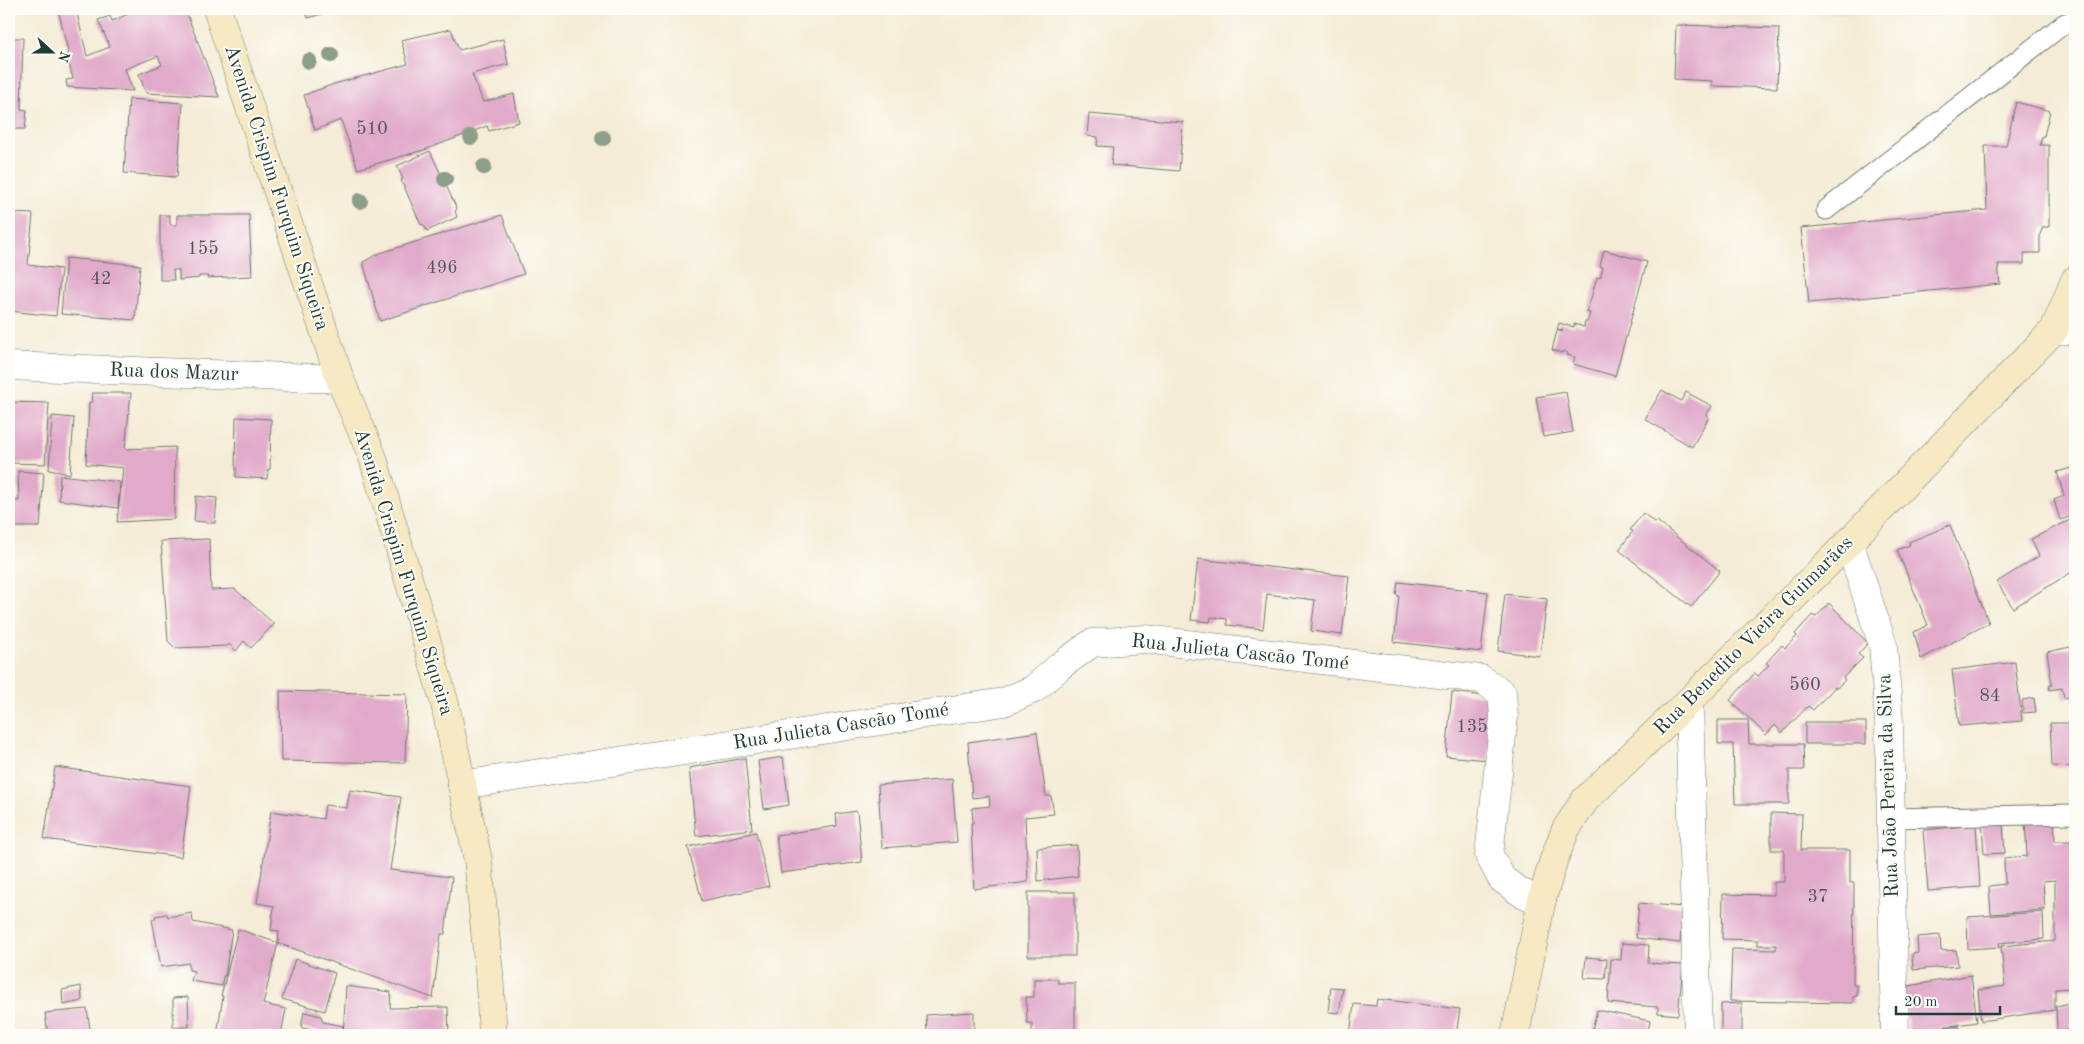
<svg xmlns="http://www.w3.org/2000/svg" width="2084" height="1044" viewBox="0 0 2084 1044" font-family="'Old Standard TT',serif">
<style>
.built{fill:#f7d0ce}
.building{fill:#e1aaca}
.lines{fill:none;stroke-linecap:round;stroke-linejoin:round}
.lane-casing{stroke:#6a7a6d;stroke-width:21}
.street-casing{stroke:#6a7a6d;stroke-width:29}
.secondary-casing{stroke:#6a7a6d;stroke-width:29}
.lane{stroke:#fff;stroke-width:19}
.street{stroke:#fff;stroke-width:28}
.secondary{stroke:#f6e9c3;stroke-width:28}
.tree{fill:#8c9f88}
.labels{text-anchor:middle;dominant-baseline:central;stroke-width:4;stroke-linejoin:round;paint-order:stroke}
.number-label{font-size:18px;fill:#50585a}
.street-label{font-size:20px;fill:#1f3d34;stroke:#fdfcf7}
</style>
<rect width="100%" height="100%" fill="#fdfcf7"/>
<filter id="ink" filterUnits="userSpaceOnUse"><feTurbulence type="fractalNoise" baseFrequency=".02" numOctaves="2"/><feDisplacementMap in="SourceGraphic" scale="10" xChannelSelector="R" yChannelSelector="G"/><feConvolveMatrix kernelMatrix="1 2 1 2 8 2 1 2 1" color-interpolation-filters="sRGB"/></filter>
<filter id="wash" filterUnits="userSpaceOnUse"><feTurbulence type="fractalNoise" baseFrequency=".0096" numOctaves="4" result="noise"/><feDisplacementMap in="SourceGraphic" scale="20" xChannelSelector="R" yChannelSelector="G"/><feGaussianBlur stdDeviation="1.12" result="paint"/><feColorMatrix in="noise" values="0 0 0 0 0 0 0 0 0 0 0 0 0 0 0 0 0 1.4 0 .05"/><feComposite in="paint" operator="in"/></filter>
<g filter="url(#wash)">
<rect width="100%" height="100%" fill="#f4ecd6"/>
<path class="built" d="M1735,9H1939L1938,18Z"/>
<g id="blocks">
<path class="building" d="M58,9H76L87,56L110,47L98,20L110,16L112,21L140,9H185L219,97L146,93L139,74L162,65L158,56L125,69L133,91L67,87L66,80L73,79L68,60H70Z
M305,9H339L308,18Z
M1898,9H1927V14L1898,13Z
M1676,25L1779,28L1777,88L1712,86V81L1674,79Z
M451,29L459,50L503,39L508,64L472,74L483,102L514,94L519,122L489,131L487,126L427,149L358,169L341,120L315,130L304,95L334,84L408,64L401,40Z
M9,38H23L21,109L27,110L25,129H9Z
M129,99L183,103L177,177L124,173Z
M2016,102L2050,111L2044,136H2042L2040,145H2049V227H2043L2040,234V253H2024V264H1998L2000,284L1809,303L1801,228L1987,210L1985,146H2006Z
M1089,114L1183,122L1179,171L1111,165L1113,147L1097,146L1098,137L1087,136Z
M430,151L457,209L455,211L457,217L427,231L423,224L421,225L401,180L403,179L397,166Z
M9,213L33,214L28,265L61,269L56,316L9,311Z
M160,215H170V225H177V215H249L252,276L207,278L208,276H199V278L179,280V270H173L174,280H160Z
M502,215L524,274L380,321L363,262L380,253Z
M1604,250L1647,262L1615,376L1573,364L1575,357L1567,355L1568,353L1563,351L1562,353L1552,350L1557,331H1563L1557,330L1559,323L1574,327V324L1584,327L1585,322H1587L1590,313L1587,312L1597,277L1600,278L1603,268L1600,266Z
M66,258L140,265L135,320L61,314Z
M1662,390L1681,401L1686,392L1712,406L1706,415L1709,417L1692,447L1645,419Z
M1566,392L1573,432L1543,437L1536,397Z
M92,393H131L125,449L175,447L174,519L117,522L123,468L86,464L89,402H93Z
M9,402L49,403L45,464L9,463Z
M52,416L74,418L70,474L49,470Z
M236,417L271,419L270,469H268L267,479L236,477V467L235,466Z
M2075,467V515L2060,520L2054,500L2064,496L2057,472Z
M18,471L44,473L40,527H9V500L19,501Z
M60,475L120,482L118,508L59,500Z
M196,496L217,498L215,523L194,521Z
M1643,513L1655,523L1657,521L1720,571L1691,607L1619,550L1633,531L1630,530Z
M2070,520L2075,529V570L2013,608L1997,582L2039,556L2031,539Z
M1950,525L1989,623L1921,659L1914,632L1928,625L1897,550L1910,545L1909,542Z
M209,539L211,590L235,589L274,624L251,648L244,641L236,651L229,644L227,646L175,648L168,641L161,541Z
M1198,559L1349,576L1342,635L1311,631L1315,600L1267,594L1263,629L1227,625V619L1211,617L1210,622L1191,620Z
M1398,582L1488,592L1481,652L1394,642L1399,596L1396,595Z
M1505,594L1547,599L1540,656L1498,651Z
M1829,603L1868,643L1858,654L1863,658L1843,678L1845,680L1837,688L1835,687L1813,710L1808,706L1782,733L1775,725L1766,735L1730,700L1755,673L1758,676L1769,665L1766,663L1782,645L1785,648L1797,636L1795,634L1812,615L1816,617Z
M2075,646V696L2064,698L2062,688L2049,690L2050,685H2052L2047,652Z
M2015,662L2022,721L1959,726L1952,670Z
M280,691L407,694L405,763L281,761Z
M1452,692L1494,697L1488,760L1446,756Z
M2034,698L2036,712L2023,713L2022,700Z
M1718,720H1748L1749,744H1803L1804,770H1789V804H1735L1733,744H1718Z
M1805,722H1866V744H1805Z
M2050,723H2075L2074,767L2052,766Z
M1037,732L1046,796H1051L1054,814L1025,817L1028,882L974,889L971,823H973L972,808L990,806L989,796L972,798L968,742Z
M783,757L789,805L764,809L758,761Z
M745,758L752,829L696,836L689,768Z
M55,767L191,786L181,857L44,839Z
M952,779L957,842L882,848L878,785Z
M350,790L401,797L390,870L452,877L445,934H441L433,998L278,943L279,931L271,930L274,906L257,903L271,811L323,819L325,805L347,808Z
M857,811L862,862L781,873L776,835L837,826L836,814Z
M1771,813L1802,814L1801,850H1850V883H1854L1853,985H1857V996L1853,997V1003L1730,1001L1732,949L1776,950V945H1758V940L1722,939L1723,894L1774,895V882H1784V850H1771Z
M2054,818L2055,841H2075V988L2055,989V1010L1981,1021L1978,990L2005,986L2001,946L2055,941V880L2043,881L2045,910L1991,914L1989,886L2005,884L2004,858L2027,856L2025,820Z
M2003,823L2005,853L1984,854L1982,825Z
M1976,825L1980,887L1928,891L1923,830Z
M756,832L769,886L702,901L688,847Z
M1077,845L1078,876L1038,881L1037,848Z
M1028,892H1075V956H1028Z
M1639,903L1683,907L1680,943L1636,938Z
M2043,912L2044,939L1999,943L2000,947L1968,949L1967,917Z
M192,913L193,922L232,930L225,976H223L222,986L191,981L194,971L189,970V963L161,967L152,919H156L155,916L167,914L168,917Z
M238,929L278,943L263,1004L286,1009L281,1035L256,1031L255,1035H217L223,996H221Z
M1940,935L1941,951L1956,950L1958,966L1913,970L1912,954L1918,953L1917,937Z
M1622,943L1649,945L1648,963L1683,965L1678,1015L1658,1013V1007L1608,1003L1611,959L1621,960Z
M1586,957L1607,959L1605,979L1584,978Z
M295,959L335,973L325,1011L282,999Z
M1971,975L1977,1022L1909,1032L1903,987Z
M1034,979H1058V983H1075V1035H1032V1023H1027L1026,997H1034Z
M81,986L82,1001L63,1005L62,990Z
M346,986L391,992L390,1008L448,1007L449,1035H343Z
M1331,987L1343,988L1339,1013L1328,1012Z
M188,997L189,1027H173V998Z
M1377,999L1460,1009L1456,1035H1350L1354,1004L1376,1006Z
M2075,1002V1029L2057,1032L2056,1006Z
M1742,1003V1035H1721V1004Z
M87,1009L91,1035H48L45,1013Z
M1597,1010L1650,1021L1647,1035H1591Z
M304,1012L321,1016L323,1022L343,1026L341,1035H319L320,1031L301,1028Z
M974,1012V1035H918V1033H927L926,1015Z
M1959,1026L1960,1035H1904V1034Z"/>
</g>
</g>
<g filter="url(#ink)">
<use href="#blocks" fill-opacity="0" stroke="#6a7a6d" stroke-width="1"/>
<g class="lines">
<defs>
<path id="lane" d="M1826,210L2065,23L2075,20
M1891,818L2075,814"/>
<path id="street" d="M2054,330H2075
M9,366L340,379
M1849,542L1883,645L1889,721L1895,1035
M1689,701L1698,1035
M462,785L1004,702L1034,689L1060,666L1092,643L1145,639L1481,679L1502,693L1504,717L1489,855L1502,879L1520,892L1531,897L1542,899"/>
<path id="secondary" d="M217,9L340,379L373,458L445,704L478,860L489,972L493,1035
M1515,1035L1542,899L1554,859L1566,829L1585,800L1689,701L1849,542L2054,330L2075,280"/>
</defs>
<use href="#lane" class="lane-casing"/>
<use href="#street" class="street-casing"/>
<use href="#secondary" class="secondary-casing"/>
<use href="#lane" class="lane"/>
<use href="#street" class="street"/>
<use href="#secondary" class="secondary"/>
</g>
<g class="tree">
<circle cx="331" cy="55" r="8"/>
<circle cx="309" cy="61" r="8"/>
<circle cx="471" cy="137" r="8"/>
<circle cx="603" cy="138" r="8"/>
<circle cx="484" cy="167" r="8"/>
<circle cx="445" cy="179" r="8"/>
<circle cx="360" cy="201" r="8"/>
</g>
</g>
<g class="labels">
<g class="number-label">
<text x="372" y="129">510</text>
<text x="203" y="249">155</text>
<text x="442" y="268">496</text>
<text x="101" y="279">42</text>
<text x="1805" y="685">560</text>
<text x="1990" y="696">84</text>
<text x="1472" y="727">135</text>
<text x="1818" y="897">37</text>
</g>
<g class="street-label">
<text transform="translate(276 188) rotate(72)">Avenida Crispim Furquim Siqueira</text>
<text transform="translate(174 373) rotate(2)">Rua dos Mazur</text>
<text transform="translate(403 572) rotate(73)">Avenida Crispim Furquim Siqueira</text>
<text transform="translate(1754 636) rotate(-45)">Rua Benedito Vieira Guimarães</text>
<text transform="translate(1240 653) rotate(6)">Rua Julieta Cascão Tomé</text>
<text transform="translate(841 727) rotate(-9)">Rua Julieta Cascão Tomé</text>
<text transform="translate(1889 786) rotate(-92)">Rua João Pereira da Silva</text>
</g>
</g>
<rect width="2084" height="1044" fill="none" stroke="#fdfcf7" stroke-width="30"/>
<g transform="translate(52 52) rotate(111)" stroke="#fdfcf7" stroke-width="4" paint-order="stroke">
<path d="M0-4L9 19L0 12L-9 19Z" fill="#1f3d34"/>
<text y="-8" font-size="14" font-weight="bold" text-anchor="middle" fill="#1f3d34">N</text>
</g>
<path d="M1896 1006v8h104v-8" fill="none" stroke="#1f3d34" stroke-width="2.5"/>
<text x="1904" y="1006" font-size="15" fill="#1f3d34" stroke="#fdfcf7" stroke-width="4" paint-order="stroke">20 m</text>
</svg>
